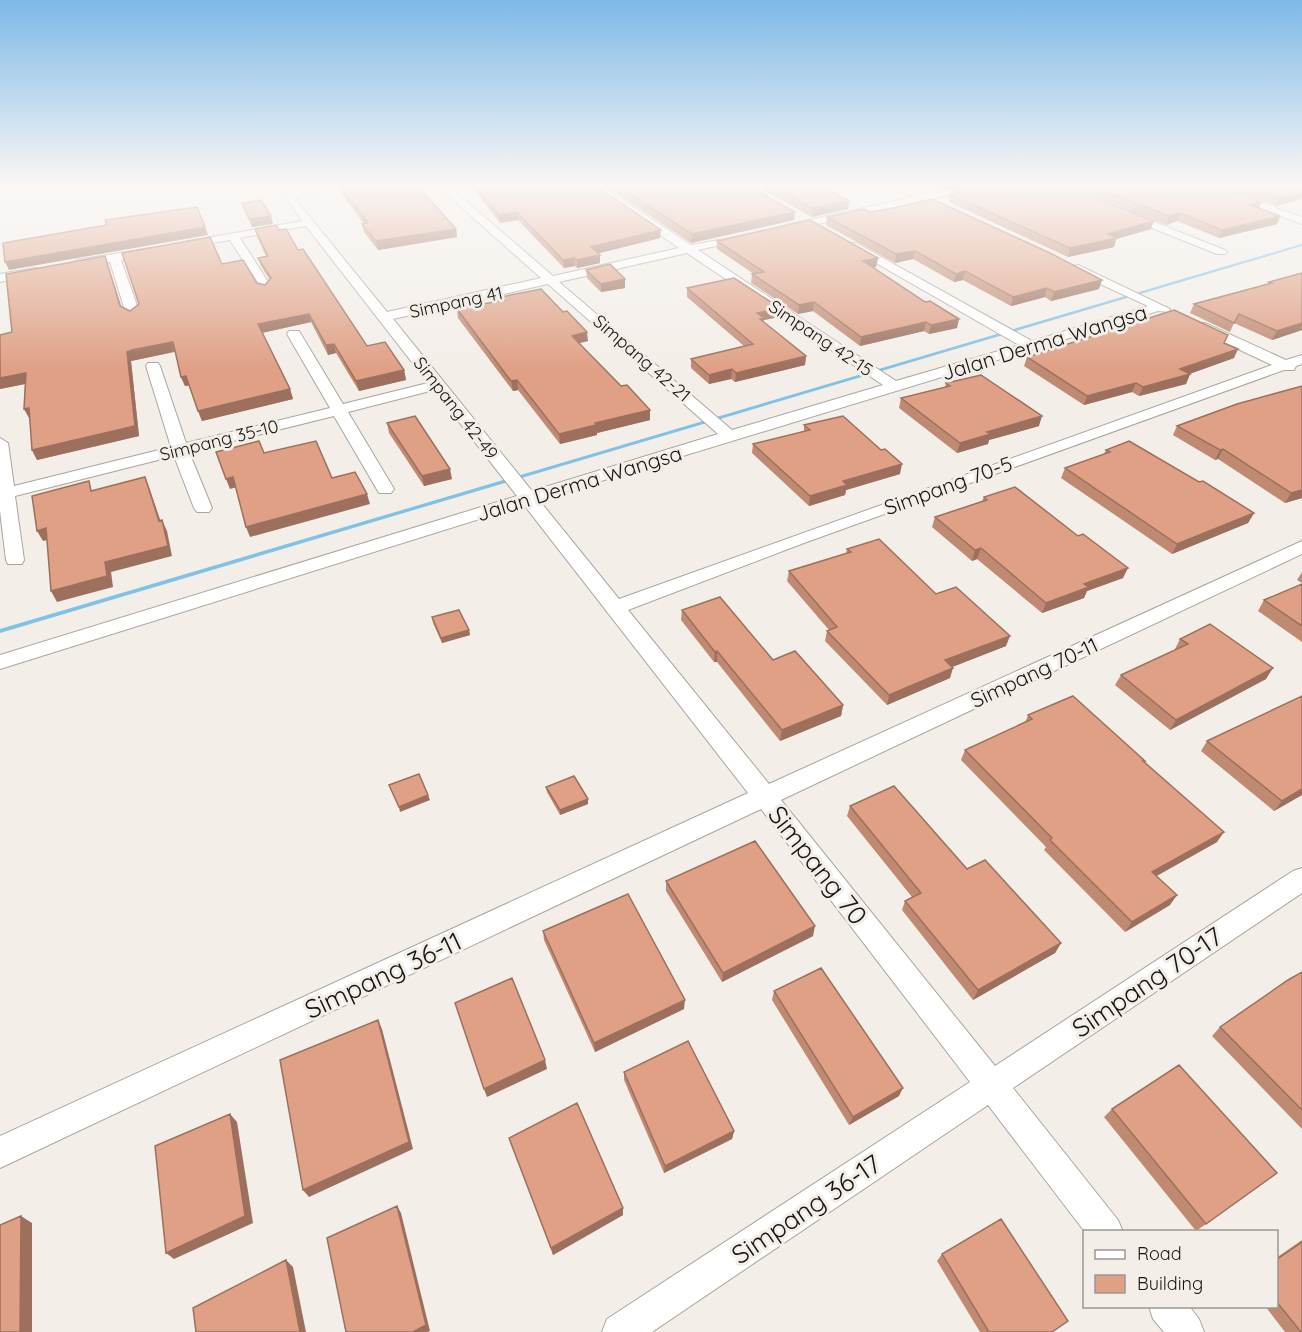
<svg xmlns="http://www.w3.org/2000/svg" width="1302" height="1332" viewBox="0 0 1302 1332" font-family="Quicksand,sans-serif">
<style>
.lines{fill:none;stroke-linecap:round;stroke-linejoin:round}
.stream{fill:#80c1e6;fill-rule:evenodd}
.street-casing{stroke:#a9a59f;stroke-width:2}
.street{fill:#fff;fill-rule:evenodd}
.wall{fill:#c08a72}
.shaded-wall{fill:#9c705d}
.building{fill:#dfa085;stroke:#9c705d;stroke-width:1.5}
.labels{text-anchor:middle;dominant-baseline:central;stroke-width:6;stroke-linejoin:round;paint-order:stroke}
.far-street-label{font-size:18px;fill:#171513;stroke:#f3eee8}
.street-label{font-size:21px;fill:#171513;stroke:#f3eee8}
.near-street-label{font-size:26px;fill:#171513;stroke:#f3eee8}
</style>
<rect width="100%" height="100%" fill="#f3eee8"/>
<g class="lines">
<path class="stream" d="M1301,244H1302V246L0,633V629Z"/>
<defs>
<path id="street" d="M325,184H346L341,187L300,195L296,197V200L387,312L541,278L435,184H446L553,276L679,248L586,184H598L691,245L747,235V239L698,250L896,381L1019,345L848,247V243H856L1032,341L1148,306L1074,272V266L1078,265L1170,309L1169,312L1158,311L539,500L619,599L1272,365L1195,329L1193,326L1195,323H1205L1286,360L1302,355V364L1296,366L1294,370H1284L804,543L628,610L769,784L1302,541V554L781,800L995,1066L1293,871L1302,868V893L1013,1088L1118,1220L1123,1232H1085L988,1105L652,1332H602L607,1319L970,1082L761,809L0,1168V1136L748,793L524,505L0,669V655L517,496L434,390L348,412L394,489L391,493H379L334,416L189,452L212,508L209,512H197L194,508L174,456L15,496L24,560L22,564H8L6,560L0,511V438L8,443L14,486L171,447L146,366L148,363H158L160,366L186,443L330,408L287,334L289,331H299L343,404L428,383L306,226L240,238L272,288L266,292L262,291L230,240L184,248L178,245L184,242L302,221L285,196L293,190ZM687,253L883,385L732,430L559,282ZM548,284L718,434L532,491L393,319Z
M890,184C907,183 916,194 927,194C948,193 967,183 989,184L932,199L927,202L922,201L786,231L780,228L786,225L913,197Z
M1194,184H1208L1302,217V224Z
M1126,211L1225,250L1227,252L1225,254H1217L1122,216L1121,214Z
M150,248L156,251L154,253L121,260L140,314L133,318L126,314L110,262L77,268L71,264L77,260Z
M35,268L39,269V275L0,282V274Z
M1149,1306H1189L1199,1319L1204,1332H1164L1153,1319Z"/>
</defs>
<use href="#street" class="street-casing"/>
<use href="#street" class="street"/>
</g>
<path class="wall" d="M468,184H593L660,238L598,253L600,263L577,268L575,266L564,268L518,220L500,223L475,191Z
M602,184H745L795,212L794,220L691,243Z
M752,184H818L849,201L848,209L812,217Z
M924,184H1061L1151,229L1116,239L1114,247L1068,257L949,202L952,189L961,187L938,190Z
M1066,184H1211L1261,202L1259,208L1280,216L1277,224L1219,238L1177,221L1166,225Z
M1214,184H1302V199L1276,206Z
M341,187L456,229L457,237L378,250L364,232L362,224H364L342,194Z
M242,203L273,224L252,227L244,210Z
M827,217L1099,289L1051,301L1045,297L1011,306L963,280L954,282L913,259L895,263L826,225Z
M255,229L279,230L298,250L367,346L404,370L406,380L359,391L336,353L328,355L311,322L262,333L290,389L293,399L202,421L189,386H185L181,377L175,352L136,360L131,361L139,436L37,460L32,450L30,418L24,409L25,384L0,389L12,332L105,256L121,306L130,311L222,264L257,283L265,285L270,280L261,266L258,258L266,256L257,237Z
M717,241L878,258L876,267H872L957,328L929,334L924,331L860,346L813,311L798,314L751,283L752,274H754L717,249Z
M586,270L625,279V288L601,292L587,278Z
M1302,273V330L1272,340L1234,323L1230,332L1190,313L1194,304L1268,284L1269,282Z
M687,288L779,317L764,320V322L806,356L805,365L735,382L731,379L709,384L691,368V359L744,346L687,297Z
M501,297L588,341L579,343L650,420L597,433V435L560,444L518,390L513,391L458,318L457,309L502,300Z
M1224,343L1234,358L1189,374H1190L1186,384L1139,396L1132,392L1084,405L1024,366L1027,357Z
M946,383L1039,426L989,440L988,444L957,453L899,408L901,398L945,387Z
M1237,404L1302,498L1285,503L1218,459L1215,460L1173,435L1177,426Z
M387,423L452,479L424,486L389,433Z
M804,425L900,474L846,490L845,495L809,506L752,453L753,444L804,431Z
M1106,450L1199,482L1254,513L1248,523L1172,554L1061,478L1065,468L1104,454Z
M984,497L1123,578L1087,591L1084,598L1042,613L977,559L972,561L932,527L935,517L982,501Z
M847,549L936,594L1006,646L952,667L950,678L887,705L825,641L827,631L829,630L787,581L789,571L846,554Z
M1302,572V583L1297,580Z
M1302,584V642L1258,611L1264,600Z
M682,610L773,660L843,705L841,716L780,741L717,662H714L681,620Z
M432,617L469,630L470,635L442,643L433,623Z
M1180,639L1266,679L1170,730L1115,685L1121,675L1176,650L1175,649Z
M1028,715L1144,762L1217,842L1156,876L1170,905L1125,932L1044,850L1046,847L961,760L965,750L1025,723Z
M1207,741L1302,795L1274,811L1201,751Z
M546,787L588,804L560,815L547,792Z
M850,806L967,869L1061,943L1055,953L973,1000L902,910L905,901L912,897L847,816Z
M666,881L813,936L722,982L666,891Z
M543,931L684,1009L595,1052L544,940Z
M1302,972V1129L1212,1036L1220,1027Z
M774,991L899,1096L849,1125L772,1000Z
M624,1072L734,1131L732,1139L664,1173L624,1080Z
M1112,1109L1206,1224L1196,1231L1104,1117Z
M509,1138L623,1215L553,1255Z
M1302,1240V1332H1285L1265,1306H1276V1258Z
M942,1254L1052,1332H980L937,1261Z"/>
<path class="shaded-wall" d="M939,184H980L938,190Z
M1302,192V199L1276,206L1280,198Z
M849,201L848,209L812,217L813,208Z
M1261,202L1258,210L1251,205Z
M517,212L518,220L500,223L499,215Z
M795,212L794,220L691,243L692,234Z
M1180,213L1177,221L1166,225L1169,216Z
M271,216L273,224L252,227L250,219Z
M1280,216L1277,224L1219,238L1222,230Z
M1154,221L1151,229L1116,239L1114,247L1068,257L1070,248L1108,234Z
M205,227L208,235L9,270L5,262Z
M456,229L457,237L378,250L376,241Z
M661,230L660,238L592,255L591,247Z
M915,251L913,259L895,263L896,254Z
M600,255V263L577,268V260Z
M105,256L108,265L124,315L120,306Z
M574,258L575,266L564,268L563,260Z
M878,258L876,267L861,270L863,261Z
M965,271L963,280L954,282L956,274Z
M625,279V288L601,292V284Z
M1102,280L1099,289L1051,301L1054,292Z
M1047,288L1045,297L1011,306L1013,297Z
M814,302L813,311L798,314L799,305Z
M780,308L779,317L764,320L763,327L757,313Z
M309,314L311,322L261,333L258,324Z
M959,319L957,328L929,334L931,325Z
M926,322L924,331L860,346L861,337Z
M1302,323V330L1272,340L1277,331Z
M587,332L588,341L572,345V336Z
M173,342L177,351L131,361L139,436L37,460L32,450L127,352Z
M334,344L336,353L328,355L326,345Z
M1238,349L1234,358L1181,377L1190,374L1186,384L1139,396L1143,387L1180,369Z
M806,356L805,365L735,382L736,373Z
M732,369L731,379L709,384V375Z
M404,370L406,380L359,391L356,381Z
M26,373L30,383L0,389V378Z
M186,376L189,385L185,386L181,377Z
M517,380L518,390L513,391L511,381Z
M1136,383L1132,392L1084,405L1087,396Z
M290,389L293,399L202,421L198,411Z
M29,408L34,417L29,418L24,409Z
M650,410V420L597,433V435L560,444L559,434L595,423Z
M1042,416L1039,426L989,440L988,444L957,453L960,443L987,432Z
M1223,449L1218,459L1215,460L1220,450Z
M902,464L900,474L846,490L845,495L809,506L810,496L843,481Z
M450,469L452,479L424,486L422,476Z
M145,477L149,487L164,531L159,521Z
M233,477L237,487L230,489L226,479Z
M1302,490V498L1285,503L1291,493Z
M367,494L370,504L250,537L246,527Z
M1254,513L1248,523L1172,554L1177,544Z
M162,520L167,531L172,556L111,572L113,587L57,602L51,591L105,562Z
M46,528L52,539L43,541L37,531Z
M981,548L977,559L972,561L975,550Z
M1128,568L1123,578L1087,591L1084,598L1042,613L1046,603L1084,584Z
M469,630L470,635L442,643L441,638Z
M1010,636L1006,646L942,671L945,660Z
M717,651V662H714L715,652Z
M953,668L950,678L887,705L889,695Z
M1273,668L1266,679L1170,730L1176,720Z
M843,705L841,716L780,741L782,730Z
M1302,789V795L1274,811L1282,801Z
M428,795L430,800L400,812L399,807Z
M588,799V804L560,815V810Z
M1224,832L1217,842L1146,882L1152,872Z
M1177,895L1170,905L1125,932L1132,922Z
M815,926L813,936L722,982L723,973Z
M1061,943L1055,953L973,1000L978,990Z
M685,1000L684,1009L595,1052L594,1043Z
M378,1020L382,1029L413,1149L309,1197L303,1190Z
M545,1060L547,1069L487,1097L484,1089Z
M903,1088L899,1096L849,1125L853,1117Z
M230,1114L237,1122L253,1223L174,1259L166,1253Z
M734,1131L732,1139L664,1173L665,1166Z
M397,1206L401,1213L430,1331L427,1332H413Z
M623,1208V1215L553,1255L551,1248Z
M21,1216L32,1223V1332H20Z
M286,1260L293,1267L306,1332H300Z"/>
<path class="building" d="M361,184H416L456,229L376,241L362,224L368,223L341,187Z
M474,184H593L661,230L591,247L600,255L577,260L574,258L563,260L517,212L499,215Z
M614,184H745L795,212L692,234Z
M767,184H818L849,201L813,208Z
M975,184H1061L1154,221L1108,234L1117,238L1070,248L951,195L960,192L952,189Z
M1087,184H1211L1261,202L1251,205L1280,216L1222,230L1180,213L1169,216Z
M1240,184H1302V192L1280,198Z
M932,199L1050,253L1102,280L1054,292L1047,288L1013,297L965,271L956,274L915,251L896,254L827,217L864,209L869,212L884,210Z
M261,200L271,216L250,219L242,203Z
M197,207L205,227L5,262L3,243L107,225L105,220Z
M810,220L878,258L863,261L925,302L930,301L959,319L931,325L926,322L861,337L814,302L799,305L752,274L764,272L717,241Z
M276,225L279,230L286,229L298,250L303,249L367,346L385,342L404,370L356,381L334,344L326,345L309,314L258,324L290,389L198,411L186,376L181,377L173,342L132,350L127,352L135,426L32,450L29,408L24,409L26,373L0,378V335L12,332L6,274L105,256L120,306L130,311L139,304L122,253L210,237L222,264L243,260L257,283L265,285L271,278L258,258L268,256L255,229Z
M610,264L625,279L601,284L586,270Z
M1302,273V323L1277,331L1239,314L1234,323L1194,304L1272,283L1269,282Z
M734,278L780,308L757,313L764,318L760,319L806,356L736,373L732,369L709,375L691,359L753,344L687,288Z
M541,289L563,312L567,311L587,332L572,336L621,386L627,385L650,410L595,423L596,425L559,434L517,380L511,381L457,309L504,300L501,297Z
M1174,310L1228,335L1224,343L1238,349L1180,369L1190,374L1143,387L1136,383L1087,396L1027,357Z
M981,375L1042,416L987,432L991,434L960,443L901,398L950,386L946,383Z
M1302,386V490L1291,493L1223,449L1220,450L1177,426L1237,404Z
M415,416L450,469L422,476L387,423Z
M843,416L881,450L885,449L902,464L843,481L847,485L810,496L753,444L810,430L804,425Z
M259,441L264,453L316,441L332,478L355,472L367,494L246,527L233,477L226,479L216,452Z
M1129,441L1199,482L1203,481L1254,513L1177,544L1065,468L1110,452L1106,450Z
M145,477L159,521L162,520L168,546L105,562L107,576L51,591L46,528L37,531L32,496L89,481L91,491Z
M1015,487L1078,536L1083,534L1128,568L1084,584L1089,587L1046,603L981,548L975,550L935,517L987,500L984,497Z
M879,539L936,594L956,587L1010,636L945,660L953,668L889,695L827,631L837,627L789,571L851,552L847,549Z
M1302,584V626L1264,600Z
M720,597L773,660L795,651L843,705L782,730L717,651L715,652L682,610Z
M459,610L469,630L441,638L432,617Z
M1210,624L1273,668L1176,720L1121,675L1188,644L1180,639Z
M1073,696L1145,761H1143L1224,832L1152,872L1177,895L1132,922L1050,840L1052,838L965,750L1032,719L1028,715Z
M1302,696V789L1282,801L1207,741Z
M419,774L428,795L399,807L389,785Z
M574,776L588,799L560,810L546,787Z
M894,786L967,869L985,860L1061,943L978,990L905,901L921,893L850,806Z
M755,841L815,926L723,973L666,881Z
M628,894L685,1000L594,1043L543,931Z
M821,968L903,1088L853,1117L774,991Z
M1302,972V1110L1220,1027L1288,980Z
M512,978L545,1060L484,1089L455,1003Z
M378,1020L409,1142L303,1190L280,1060Z
M688,1041L734,1131L665,1166L624,1072Z
M1179,1065L1277,1173L1206,1224L1112,1109Z
M577,1103L623,1208L551,1248L509,1138Z
M230,1114L245,1216L166,1253L155,1146Z
M397,1206L426,1325L413,1332H346L327,1238Z
M21,1216L20,1332H0V1225Z
M1001,1219L1068,1321L1052,1332H989L942,1254Z
M1302,1242V1332H1301L1276,1301V1260Z
M286,1260L300,1332H196L193,1308Z"/>
<linearGradient id="sky" x2="0" y2="1"><stop stop-color="#7eb9e7"/><stop offset="0.5" stop-color="#faf7f5"/><stop offset="1" stop-color="#faf7f5" stop-opacity="0"/></linearGradient>
<rect width="1302" height="370" fill="url(#sky)"/>
<g class="labels">
<g class="far-street-label">
<text transform="translate(456 302) rotate(-12)">Simpang 41</text>
<text transform="translate(821 338) rotate(34)">Simpang 42-15</text>
<text transform="translate(642 358) rotate(41)">Simpang 42-21</text>
<text transform="translate(456 408) rotate(52)">Simpang 42-49</text>
<text transform="translate(219 440) rotate(-14)">Simpang 35-10</text>
</g>
<g class="street-label">
<text transform="translate(1044 342) rotate(-17)">Jalan Derma Wangsa</text>
<text transform="translate(579 483) rotate(-17)">Jalan Derma Wangsa</text>
<text transform="translate(948 485) rotate(-20)">Simpang 70-5</text>
<text transform="translate(1034 672) rotate(-25)">Simpang 70-11</text>
</g>
<g class="near-street-label">
<text transform="translate(818 865) rotate(52)">Simpang 70</text>
<text transform="translate(383 975) rotate(-25)">Simpang 36-11</text>
<text transform="translate(1147 982) rotate(-34)">Simpang 70-17</text>
<text transform="translate(806 1209) rotate(-34)">Simpang 36-17</text>
</g>
</g>
<rect x="1083" y="1230" width="195" height="78" fill="#f3eee8" stroke="#9b9793" stroke-width="1.5"/>
<rect x="1095" y="1250" width="30" height="9" fill="#ffffff" stroke="#9b9793" stroke-width="1.5"/>
<text x="1137" y="1260" font-size="18" fill="#171513">Road</text>
<rect x="1095" y="1275" width="30" height="18" fill="#dfa085" stroke="#9b9793" stroke-width="1.5"/>
<text x="1137" y="1290" font-size="18" fill="#171513">Building</text>
</svg>
